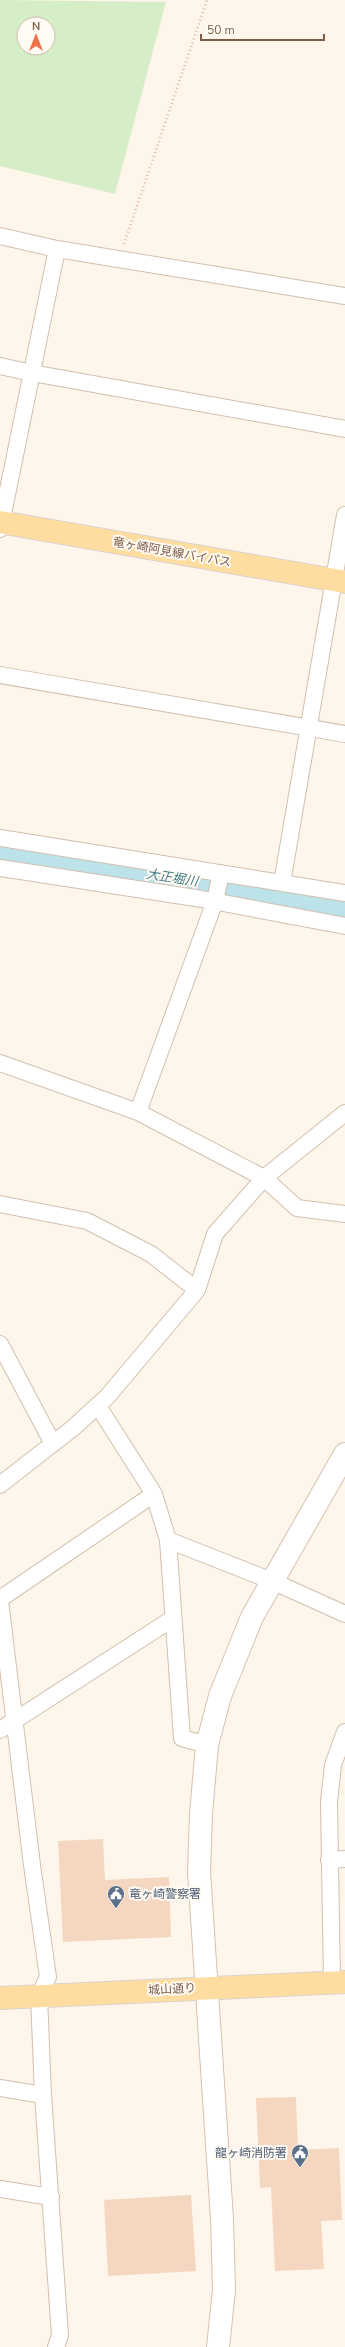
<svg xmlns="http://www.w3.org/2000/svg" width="345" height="2347" viewBox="0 0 345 2347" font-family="'Nunito Sans','Noto Sans JP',sans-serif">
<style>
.green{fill:#d6eec7;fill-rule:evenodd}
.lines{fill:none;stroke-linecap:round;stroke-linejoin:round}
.river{stroke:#bce3ea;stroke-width:30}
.building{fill:#f5d6c0}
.street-casing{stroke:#d2bfae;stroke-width:18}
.secondary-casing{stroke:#d8c1ae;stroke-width:24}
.primary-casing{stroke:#dad2cc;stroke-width:24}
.path{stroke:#dbb9a2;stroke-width:2.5;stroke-dasharray:1 3;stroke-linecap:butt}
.street{stroke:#fff;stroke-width:16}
.secondary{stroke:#fff;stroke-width:22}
.primary{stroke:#ffdda0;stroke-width:22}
.labels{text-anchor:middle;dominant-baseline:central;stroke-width:4;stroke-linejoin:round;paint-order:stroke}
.street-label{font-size:12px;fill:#7c5d4a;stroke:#fffaf2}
.service-label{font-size:12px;fill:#4e5e75;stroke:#fffaf2;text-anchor:start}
.water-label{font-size:13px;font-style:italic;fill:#3f7b89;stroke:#fffaf2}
</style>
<rect width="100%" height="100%" fill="#fef6ea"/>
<path class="green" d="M0,0L166,2L115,194L0,166ZM24,24H48V48H24Z"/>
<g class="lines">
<path class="river" d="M0,851L345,905"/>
</g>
<path class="building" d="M103,1839L105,1880L169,1877L171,1937L63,1942L58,1841Z
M296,2097L298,2150L339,2148L342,2220L321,2221L324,2269L275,2271L271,2187L260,2188L256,2098Z
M191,2195L196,2271L108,2276L104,2200Z"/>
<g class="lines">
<defs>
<path id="street" d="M0,236L57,249L345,296
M0,366L32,373L345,429
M0,529L57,249
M0,675L345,734
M0,838L345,893
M0,868L202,899L345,926
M282,883L345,515
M0,1063L138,1112L264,1178L297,1208L345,1214
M138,1112L215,901L221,873
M0,1204L87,1221L151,1254L197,1290
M0,1344L53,1444
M98,1406L154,1494L168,1540L182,1738L207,1745
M0,1485L73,1428L107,1397L197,1290L215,1234L264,1178L345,1113
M168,1540L272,1581L345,1614
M0,1599L154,1494
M0,1601L32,1865L48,1977L39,1996L43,2095L60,2335L56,2347
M0,1730L172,1619
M329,1860L345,1859
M332,1982L329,1802L333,1765L345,1732
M0,2088L43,2095
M0,2189L51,2197"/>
<path id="secondary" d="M218,2347L224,2290L222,2219L199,1872L201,1814L207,1745L220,1696L252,1617L345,1454"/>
<path id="primary" d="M0,522L345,582
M0,1998L345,1982"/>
</defs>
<use href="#street" class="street-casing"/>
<use href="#secondary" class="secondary-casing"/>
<use href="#primary" class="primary-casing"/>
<path class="path" d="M124,244L207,0"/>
<use href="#street" class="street"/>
<use href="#secondary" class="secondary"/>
<use href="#primary" class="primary"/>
</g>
<defs>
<symbol id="civic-pin" viewBox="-11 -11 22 30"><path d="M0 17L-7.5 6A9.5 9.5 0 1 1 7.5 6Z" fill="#5c6f8a" stroke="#fffaf2"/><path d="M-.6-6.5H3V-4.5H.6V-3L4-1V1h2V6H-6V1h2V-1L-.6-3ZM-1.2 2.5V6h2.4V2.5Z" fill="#fff"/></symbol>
</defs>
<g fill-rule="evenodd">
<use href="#civic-pin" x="106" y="1884" width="20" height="27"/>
<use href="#civic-pin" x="290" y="2143" width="20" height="27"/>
</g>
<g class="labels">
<g class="street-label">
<text transform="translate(172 552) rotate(10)">竜ヶ崎阿見線バイパス</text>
<text transform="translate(172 1989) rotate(-3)">城山通り</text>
</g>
<g class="service-label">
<text x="129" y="1894">竜ヶ崎警察署</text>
<text x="287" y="2153" text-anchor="end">龍ヶ崎消防署</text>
</g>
<g class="water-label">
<text transform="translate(172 878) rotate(9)">大正堀川</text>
</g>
</g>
<g transform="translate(36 36)"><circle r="19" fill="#fffaf2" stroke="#cbbbaf"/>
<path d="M0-3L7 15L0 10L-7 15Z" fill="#ee7049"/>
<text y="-6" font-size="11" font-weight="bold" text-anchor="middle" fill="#7c5d4a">N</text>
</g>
<path d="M201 34v6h123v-6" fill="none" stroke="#7c5d4a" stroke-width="2"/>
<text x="207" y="34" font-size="12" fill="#7c5d4a" stroke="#fffaf2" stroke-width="3" paint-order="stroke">50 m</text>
</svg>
